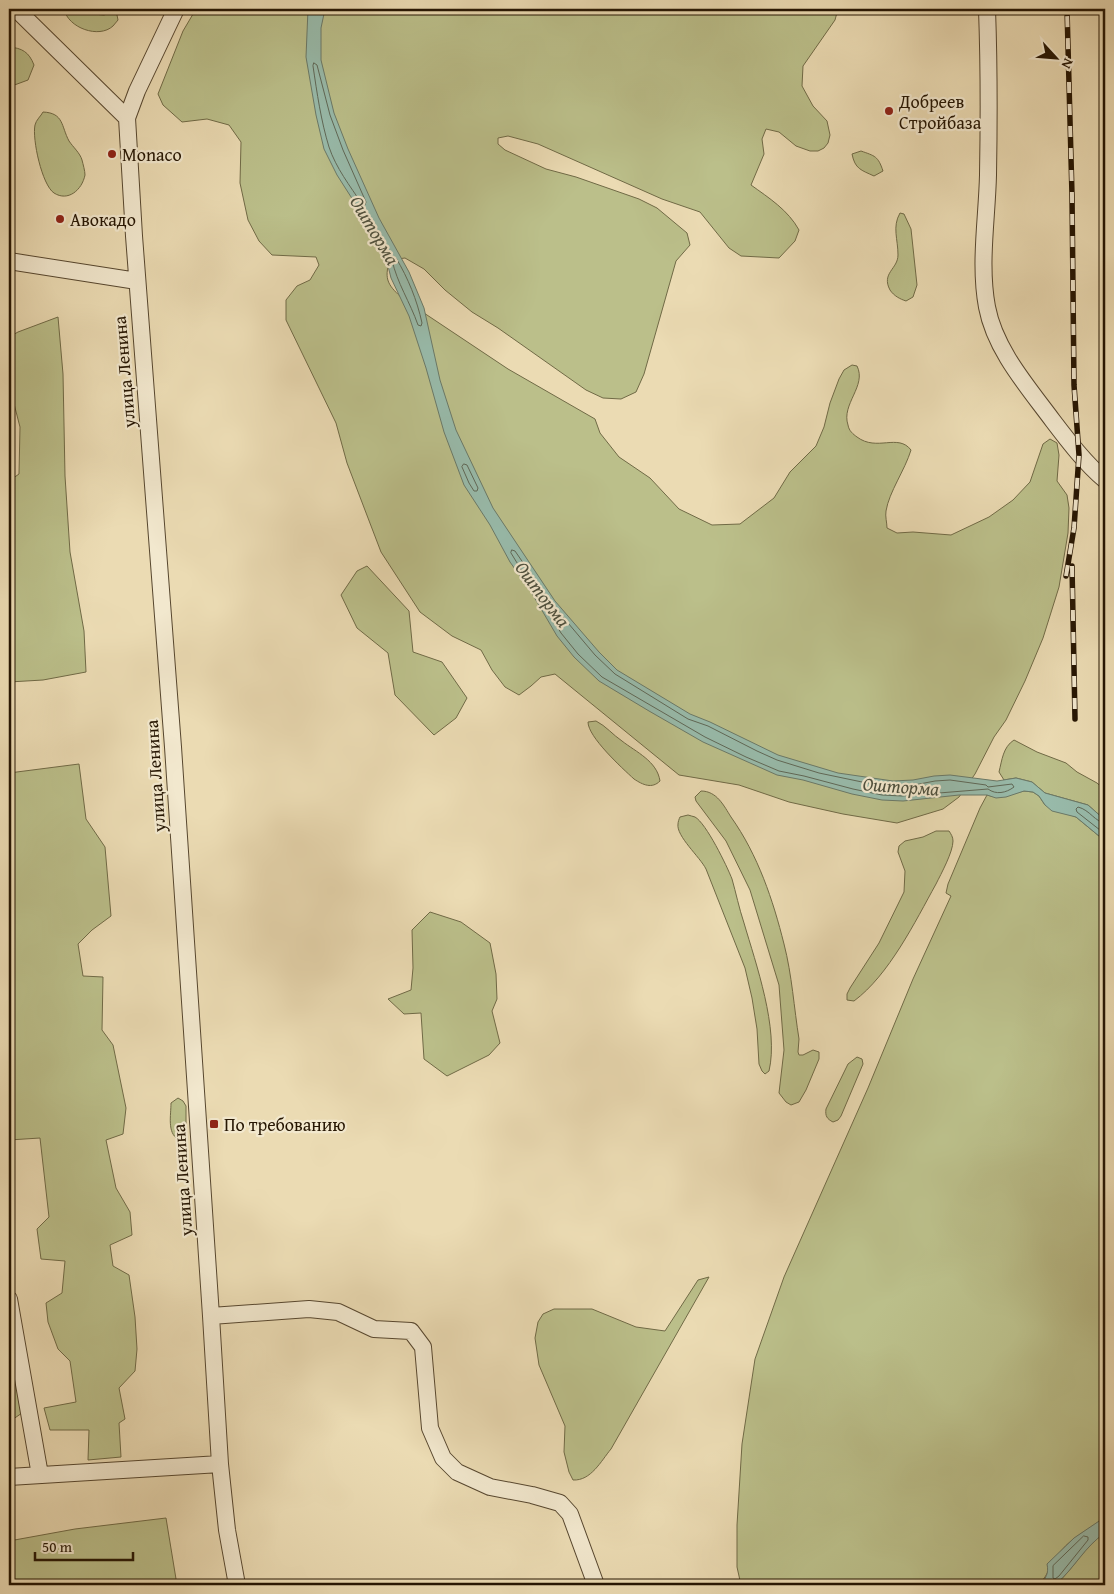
<svg xmlns="http://www.w3.org/2000/svg" width="1114" height="1594" viewBox="0 0 1114 1594" font-family="'Gentium Book Plus',serif">
<style>
.green{fill:#bbbf8a;stroke:#706a46}
.water{fill:#98bbab;stroke:#6a7968}
.lines{fill:none;stroke-linecap:round;stroke-linejoin:round}
.shore{stroke:#5f6857;stroke-width:1}
.minor-casing{stroke:#57472f;stroke-width:18}
.minor{stroke:#f2e8ce;stroke-width:16}
.rail-casing{stroke:#261603;stroke-width:5.5}
.rail{stroke:#f2e8ce;stroke-width:4;stroke-dasharray:11;stroke-linecap:butt}
.poi-dot{fill:#8f2418;stroke:#f2e8ce;stroke-width:2}
.labels{text-anchor:middle;dominant-baseline:central;stroke-width:4.5;stroke-linejoin:round;paint-order:stroke}
.poi-label{font-size:18px;fill:#261603;stroke:#f2e8ce;text-anchor:start}
.street-label{font-size:18px;fill:#261603;stroke:#f2e8ce}
.water-label{font-size:19px;font-style:italic;fill:#4e503e;stroke:#f2e8ce}
</style>
<rect width="100%" height="100%" fill="#ebdbb3"/>
<filter id="stains"><feTurbulence type="fractalNoise" baseFrequency=".004" numOctaves="4"/><feColorMatrix values="0 0 0 0 .2 0 0 0 0 .09 0 0 0 0 .02 0 0 0 .5 -.17"/></filter>
<radialGradient id="worn" r=".72"><stop offset=".6" stop-color="#630" stop-opacity="0"/><stop offset="1" stop-color="#630" stop-opacity=".3"/></radialGradient>
<path class="green" d="M64,9H91L93,14L104,15L112,12L117,15L118,20C116,22 115,24 113,26C99,39 68,28 64,9Z
M196,9H838L835,20L803,66L802,86L813,106L827,121L830,135L828,143L824,148L818,151H810L796,146L779,132L766,129L762,139L764,154L751,185C769,198 788,210 799,230L795,241L779,258L741,256L729,248L700,212L662,199L538,144L508,136L498,138V144L505,150L546,169L576,177L639,199L657,208L687,233L690,245L676,261L644,374L636,392L621,399L603,398L586,390L498,328L472,312L445,290L424,269L405,258L390,260C383,280 389,286 403,299L508,369L595,419L600,433L619,457L650,478L679,509L712,525L740,524L774,498L790,472L816,446L824,427L830,403L839,379L844,370L852,365L857,366C867,386 841,404 848,425C849,431 853,434 857,437C877,452 898,433 911,450C905,470 889,492 886,511C885,516 887,523 887,528L897,533L913,532L951,535L989,517L1013,500L1030,482L1043,444L1050,439L1057,443L1059,455L1057,481L1067,495L1069,508L1068,533L1059,587L1043,638L1025,681L1006,720L994,737L975,774L959,797L943,809L897,823L843,814L789,802L739,785L679,775L555,674L541,677L531,686L519,695L505,687L492,670L481,650L452,636L420,612L381,552L347,463L336,423L286,320V300L297,286L310,280L319,265L316,257L272,255L259,241L248,220L240,183L241,142L229,125L207,119L182,122L163,105L158,94L183,31Z
M9,47C22,48 29,52 34,65L28,80L9,87Z
M43,112C64,113 61,126 69,141C73,147 80,153 82,160C83,164 85,171 85,175C82,190 68,202 54,193C42,185 32,139 35,125C36,120 41,116 43,112Z
M861,151C875,156 878,156 883,171L874,176C861,170 855,169 852,154Z
M900,213L904,214L911,229L917,285L913,297L906,301C900,299 894,296 890,290C881,273 898,269 898,255C898,239 892,227 900,213Z
M58,317L63,374L65,476L70,552L84,631L86,672L43,680L9,682V481L19,474L20,427L12,396H9V337L18,332Z
M367,566L409,611L413,652L442,662L467,698L456,718L434,735L395,695L388,653L357,628L341,595L357,571Z
M596,721C606,726 613,735 622,741C636,752 657,761 660,781C652,789 643,785 634,779C622,768 588,737 588,722Z
M1014,740L1037,752L1066,763L1077,772L1097,783L1105,790V820L1088,805L1045,793L1032,782L1016,778L1004,780L999,772C1002,760 1003,747 1014,740Z
M79,764L86,819L105,847L111,916L92,930L78,944L83,976L103,977L102,1030L113,1045L126,1108L123,1134L106,1140L116,1188L130,1212L132,1235L110,1245L113,1266L129,1275L135,1317L137,1349L135,1371L119,1388L125,1419L119,1423L121,1457L88,1460L89,1430H50L44,1408L76,1402L70,1361L58,1349L48,1322L46,1303L62,1293L65,1261L41,1259L37,1229L49,1217L40,1138L9,1140V773Z
M701,791C717,791 724,806 731,817C758,855 773,900 784,944C792,975 794,1008 799,1039L798,1052L799,1055H803L813,1050L819,1052V1059L806,1090L799,1102L791,1105L786,1102L779,1093L784,1050L779,985L750,890L726,841L696,801L695,797Z
M1024,791L1033,792L1039,796L1045,805L1076,817L1105,841V1517C1091,1529 1073,1536 1061,1551C1052,1562 1048,1575 1039,1585H741L737,1567V1525L742,1444L755,1359L784,1277L868,1088L913,979L951,896L946,893L948,884L980,808L987,795C1003,800 1009,794 1024,791Z
M688,815C690,816 693,816 695,817C706,823 727,866 732,879C736,893 739,908 744,923C756,964 779,1029 769,1071L765,1074L762,1071L759,1064L757,1029L752,998L745,968L706,869C700,857 676,836 678,824C678,822 679,819 680,817Z
M936,831H949C951,834 953,837 953,841C953,852 941,874 936,884C915,922 889,975 854,1001L847,1000V994L850,988L879,943L904,892L905,871L898,852L899,846L905,841L923,837Z
M430,912L461,922L490,943L496,974L497,999L492,1011L500,1043L489,1055L447,1076L424,1059L421,1013L404,1014L388,999L411,990L413,968L412,930Z
M857,1057L862,1059L863,1064L841,1116L838,1120L833,1122C827,1119 825,1116 826,1109L848,1064Z
M178,1098L183,1101L186,1106V1132L183,1137L178,1139C167,1133 171,1115 171,1103Z
M709,1277L611,1449C601,1461 591,1481 573,1480L569,1472L564,1452L565,1426L539,1365L535,1338L538,1322L543,1314L554,1309H592L636,1327L665,1331L698,1280Z
M9,1345L22,1413L9,1422Z
M166,1518L177,1585H9V1541L75,1529Z
M1105,1533V1585H1055C1074,1569 1084,1546 1105,1533Z"/>
<path class="water" d="M308,9H325L321,28V60L334,113L348,149L379,218L409,272L424,308L440,380L456,430L493,508L555,601L599,652L617,670L690,714L710,722L778,755L838,773L893,781L913,780L934,776L950,775L997,781L1016,778L1032,782L1045,793L1088,805L1105,820V841L1076,817L1052,811L1045,805L1039,796L1033,792L1024,791L1006,797L996,798L987,795H959L903,801L882,800L852,794L803,780L777,775L703,742L649,711L599,681L574,657L557,636L530,590L510,562L490,525L464,485L444,432L426,368L409,316L391,278L385,254L360,211L337,175L324,149L316,115L306,57Z
M1105,1517V1533C1085,1546 1074,1569 1055,1585H1039C1046,1579 1049,1573 1047,1564L1074,1538Z"/>
<g class="lines">
<path class="shore" d="M314,63L317,65L330,115L343,150L366,202L365,205L362,204C350,186 336,168 329,147C321,121 317,93 313,66Z
M393,257L396,258C408,278 417,300 422,323L421,326L418,325C410,302 397,283 392,260Z
M464,464L467,465L478,488L477,491H474L469,483L462,467Z
M512,550L515,551L526,567L525,571H522L511,553Z
M538,588H541L552,604L595,655L615,674L688,719L708,726L757,751L777,760L819,773L862,782L893,786L914,785L935,781L950,780L986,785L988,787L1012,784L1014,787C1006,793 996,795 988,789L902,796L882,795L853,789L804,776L779,771L746,757L705,737L602,677L578,654L561,633L536,591Z
M1105,823C1095,822 1090,810 1078,807L1076,809L1077,812L1105,834
M1084,1536L1088,1537V1540L1059,1576L1055,1579L1053,1578V1566Z"/>
<defs>
<path id="minor" d="M16,9L127,118L134,236L173,747L211,1316L220,1464L227,1530L237,1585
M987,9C989,64 989,120 988,175C987,219 979,264 987,307C995,350 1028,387 1053,421C1069,442 1085,463 1105,480
M127,118L137,91L176,9
M9,261L137,281
M9,1299L40,1475
M211,1316L309,1309L338,1312L374,1329L411,1331L423,1347L430,1428L443,1458L457,1472L490,1487L532,1495L560,1503L570,1514L596,1585
M9,1477L220,1464"/>
</defs>
<use href="#minor" class="minor-casing"/>
<use href="#minor" class="minor"/>
<defs>
<path id="rail" d="M1072,566L1075,719
M1066,576L1074,528L1079,455L1074,385L1072,195L1067,9"/>
</defs>
<use href="#rail" class="rail-casing"/>
<use href="#rail" class="rail"/>
</g>
<g class="poi-dot">
<circle cx="889" cy="111" r="5"/>
<circle cx="112" cy="154" r="5"/>
<circle cx="60" cy="219" r="5"/>
<rect x="209" y="1119" width="10" height="10" rx="2.5"/>
</g>
<g class="labels">
<g class="poi-label">
<text x="899" y="101">Добреев<tspan x="899" dy="21">Стройбаза</tspan></text>
<text x="122" y="154">Monaco</text>
<text x="70" y="219">Авокадо</text>
<text x="224" y="1124">По требованию</text>
</g>
<g class="street-label">
<text transform="translate(124 372) rotate(-95)">улица Ленина</text>
<text transform="translate(155 776) rotate(-94)">улица Ленина</text>
<text transform="translate(182 1180) rotate(-94)">улица Ленина</text>
</g>
<g class="water-label">
<text transform="translate(375 230) rotate(59)">Ошторма</text>
<text transform="translate(543 594) rotate(53)">Ошторма</text>
<text transform="translate(901 786) rotate(4)">Ошторма</text>
</g>
</g>
<rect width="1114" height="1594" fill="none" stroke="#ebdbb3" stroke-width="30"/>
<rect x="10" y="10" width="1094" height="1574" fill="none" stroke="#261603" stroke-width="2.5"/>
<rect x="15" y="15" width="1084" height="1564" fill="none" stroke="#261603"/>
<g transform="translate(1056 58) rotate(116)" stroke="#f2e8ce" stroke-width="4" paint-order="stroke">
<path d="M0-4L9 19L0 12L-9 19Z" fill="#261603"/>
<text y="-8" font-size="14" font-weight="bold" text-anchor="middle" fill="#261603">N</text>
</g>
<path d="M35 1552v8h98v-8" fill="none" stroke="#261603" stroke-width="2.5"/>
<text x="42" y="1552" font-size="15" fill="#261603" stroke="#f2e8ce" stroke-width="4" paint-order="stroke">50 m</text>
<rect width="100%" height="100%" filter="url(#stains)"/>
<rect width="100%" height="100%" fill="url(#worn)"/>
</svg>
